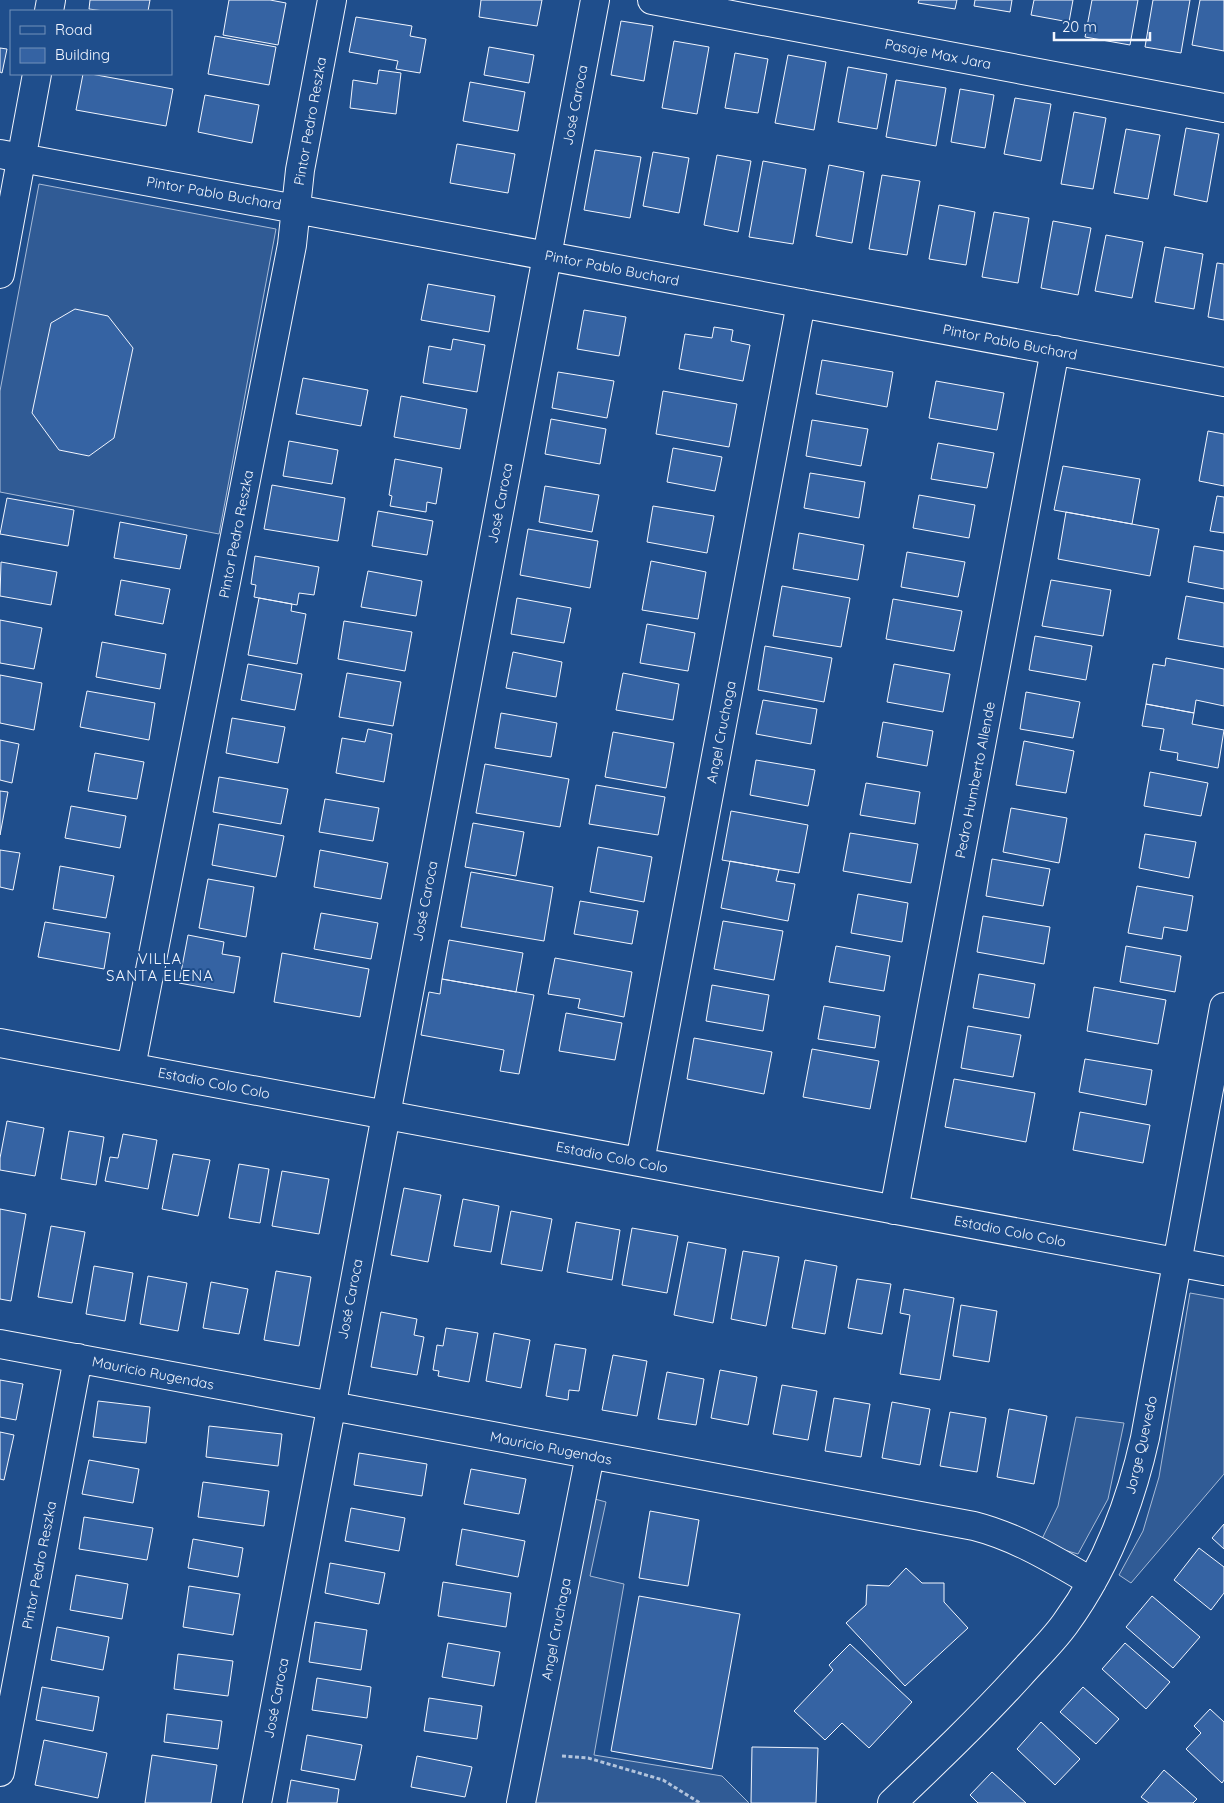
<svg xmlns="http://www.w3.org/2000/svg" width="1224" height="1803" viewBox="0 0 1224 1803" font-family="Quicksand,sans-serif">
<style>
.built{fill:#305b95;stroke:#a8bbd7}
.building{fill:#3563a3;stroke:#f2f6ff}
.lines{fill:none;stroke-linecap:round;stroke-linejoin:round}
.minor-casing{stroke:#f2f6ff;stroke-width:30}
.path{stroke:#b3c4dc;stroke-width:3;stroke-dasharray:4 2.5;stroke-linecap:butt}
.minor{stroke:#1f4e8c;stroke-width:28}
.labels{text-anchor:middle;dominant-baseline:central;stroke-width:4;stroke-linejoin:round;paint-order:stroke}
.street-label{font-size:14px;fill:#f2f6ff;stroke:#1f4e8c}
.neighbourhood-label{font-size:15px;letter-spacing:1px;fill:#f2f6ff;stroke:#1f4e8c}
</style>
<rect width="100%" height="100%" fill="#1f4e8c"/>
<path class="built" d="M39,184L276,229L219,534L0,492V391Z
M1190,1293L1224,1299V1474L1131,1583L1119,1575L1143,1531L1159,1477Z
M1076,1417L1124,1423L1108,1499L1078,1554L1040,1543L1058,1506Z
M591,1498L606,1502L590,1576L624,1584L594,1755L722,1776L749,1803H533Z"/>
<path class="building" d="M90,0H150L148,11H104L89,9Z
M229,0H270L286,3L278,45L223,35Z
M481,0H542L537,26L479,17Z
M919,0H957L955,9L918,3Z
M975,0H1012L1010,12L974,6Z
M1034,0H1073L1069,22L1031,15Z
M1092,0H1138L1130,45L1085,37Z
M1153,0H1190L1181,53L1145,47Z
M1200,0H1224V51L1192,45Z
M356,17L412,26L410,36L426,39L420,73L396,69L398,61L349,52Z
M621,21L653,26L644,81L611,75Z
M215,36L276,47L269,85L208,74Z
M674,41L709,47L697,114L662,108Z
M489,47L534,55L529,83L484,75Z
M0,48L7,49L2,73L0,72Z
M735,53L768,59L758,113L725,108Z
M788,55L826,62L814,130L775,123Z
M848,67L887,74L877,129L838,122Z
M379,70L401,73L396,114L350,108L353,80L377,84Z
M83,74H91L173,89L166,126L76,110Z
M896,80L946,88L936,146L886,137Z
M470,82L525,92L518,131L463,121Z
M960,89L994,95L985,148L951,142Z
M205,95L259,105L252,143L198,132Z
M1015,98L1051,104L1041,161L1004,154Z
M1074,112L1106,118L1093,189L1061,184Z
M1186,128L1219,134L1207,202L1174,195Z
M1126,129L1160,135L1148,199L1114,193Z
M457,144L515,154L508,193L450,183Z
M595,150L641,157L630,218L584,210Z
M653,152L689,158L679,213L643,206Z
M717,155L751,161L738,232L704,225Z
M763,161L806,169L793,244L749,237Z
M829,165L864,172L852,243L816,236Z
M882,175L920,181L907,255L869,249Z
M939,205L975,212L966,265L929,259Z
M994,212L1029,218L1018,283L982,277Z
M1053,221L1091,228L1078,295L1041,288Z
M1106,235L1143,242L1132,298L1095,291Z
M1165,247L1203,254L1194,309L1155,302Z
M1217,263L1224,264V320L1208,317Z
M428,284L495,296L489,332L421,320Z
M75,309L108,316L133,348L114,438L89,456L59,450L32,413L51,323Z
M584,310L626,317L619,356L577,349Z
M714,327L733,330L731,341L750,345L743,381L679,369L685,334L712,338Z
M453,339L485,345L477,392L423,383L429,346L451,350Z
M822,360L893,372L887,407L816,394Z
M558,372L614,381L607,418L552,408Z
M303,378L368,390L361,426L296,414Z
M936,381L1004,393L997,430L929,418Z
M663,391L737,404L729,447L656,434Z
M401,396L467,409L460,449L394,437Z
M551,419L606,429L600,464L545,454Z
M812,420L868,429L861,466L806,456Z
M1208,431L1224,434V486L1199,481Z
M289,441L338,450L332,484L283,476Z
M938,443L994,453L987,488L931,479Z
M673,448L722,457L715,491L667,482Z
M395,459L442,468L436,504L427,502L426,512L390,506L392,496L389,495Z
M1063,466L1140,479L1132,524L1054,510Z
M810,473L865,482L859,518L804,508Z
M272,485L345,498L338,541L264,529Z
M545,486L599,495L592,532L539,522Z
M919,495L975,505L969,538L913,528Z
M1217,496L1224,497V533L1210,531Z
M7,498L74,510L68,546L0,534Z
M653,506L714,516L707,553L647,542Z
M378,511L433,521L427,555L372,546Z
M1066,512L1159,529L1150,576L1058,559Z
M120,522L187,535L180,569L114,558Z
M528,529L598,541L590,588L520,575Z
M799,533L864,545L858,580L793,569Z
M1194,546L1224,551V589L1188,582Z
M907,552L965,562L958,597L901,587Z
M255,556L319,567L314,595L299,593L297,605L254,597L256,585L251,584Z
M651,561L706,572L698,619L642,610Z
M1,562L57,572L51,605L0,596Z
M368,571L422,581L416,616L361,607Z
M121,580L170,589L163,624L115,615Z
M1051,580L1111,590L1103,636L1042,626Z
M782,586L850,598L841,647L773,636Z
M1186,596L1224,603V647L1178,639Z
M259,598L292,604L291,611L306,614L297,664L248,655Z
M517,598L571,608L564,643L511,634Z
M893,599L962,611L954,651L886,639Z
M0,620L42,628L34,669L0,663Z
M344,621L412,632L405,671L338,659Z
M647,624L695,633L688,671L640,663Z
M1035,636L1092,646L1086,680L1029,670Z
M102,642L166,654L160,689L96,677Z
M765,646L832,658L824,702L758,690Z
M513,652L562,662L556,697L506,688Z
M1166,658L1224,669V706L1196,700L1194,713L1146,704L1153,664L1165,666Z
M248,664L302,674L295,710L241,700Z
M894,664L950,674L943,712L887,702Z
M347,673L401,682L393,726L339,717Z
M623,673L679,684L673,720L616,710Z
M0,675L42,683L34,730L0,723Z
M87,691L155,703L149,740L80,727Z
M1026,692L1080,702L1073,738L1020,729Z
M763,700L817,709L811,744L756,734Z
M1146,704L1194,713L1192,724L1224,730L1218,768L1177,760L1178,753L1160,750L1164,729L1142,726Z
M501,713L557,723L551,757L495,748Z
M232,718L285,727L278,763L226,753Z
M883,722L933,731L927,766L877,757Z
M368,729L392,734L384,782L336,773L342,738L365,742Z
M613,732L674,743L666,788L605,777Z
M0,740L19,744L12,783L0,780Z
M1024,741L1074,751L1066,793L1016,785Z
M95,753L144,762L137,799L88,791Z
M756,760L815,770L808,806L750,795Z
M485,764L569,779L560,827L476,813Z
M1150,772L1208,783L1201,816L1144,806Z
M219,777L288,789L281,824L213,812Z
M866,783L920,792L915,824L860,815Z
M596,785L665,797L658,835L589,824Z
M0,791L8,792L0,835Z
M325,799L379,808L373,841L319,832Z
M71,806L126,816L120,848L65,838Z
M1011,808L1067,818L1059,863L1003,852Z
M731,811L808,825L799,873L722,860Z
M473,823L524,832L516,876L465,867Z
M219,824L284,836L276,877L212,865Z
M850,833L918,844L911,883L843,871Z
M1145,834L1196,842L1189,878L1139,868Z
M598,847L652,857L644,902L590,892Z
M0,850L20,853L13,890L0,887Z
M320,850L388,863L381,899L314,887Z
M992,859L1050,869L1043,906L986,896Z
M730,861L779,870L776,881L795,884L788,921L721,908Z
M60,866L114,876L106,918L53,909Z
M471,872L553,887L544,941L461,927Z
M208,879L254,887L246,937L199,928Z
M1137,886L1193,896L1187,931L1164,927L1162,939L1128,933Z
M858,894L908,903L902,942L851,933Z
M580,901L638,911L632,944L574,934Z
M321,913L378,923L371,959L314,949Z
M983,916L1050,927L1044,964L977,952Z
M723,921L783,931L774,980L714,969Z
M45,922L110,933L104,969L38,957Z
M188,935L224,942L222,954L240,957L234,993L179,983Z
M449,940L523,953L516,992L442,979Z
M836,946L890,956L884,991L829,982Z
M1126,946L1181,956L1175,992L1120,982Z
M282,953L369,969L360,1017L274,1002Z
M555,958L632,972L624,1017L578,1008L580,999L548,994Z
M979,974L1035,984L1029,1018L973,1008Z
M442,979L534,995L519,1074L500,1071L504,1050L421,1035L429,992L440,994Z
M712,985L769,995L763,1031L706,1021Z
M1094,987L1166,1000L1158,1044L1087,1031Z
M824,1006L880,1016L875,1048L818,1039Z
M566,1013L622,1023L615,1060L559,1051Z
M968,1026L1021,1035L1013,1077L961,1068Z
M694,1038L772,1052L764,1094L687,1079Z
M812,1049L879,1061L870,1109L803,1097Z
M1085,1059L1152,1070L1146,1105L1079,1092Z
M954,1079L1035,1093L1026,1142L945,1127Z
M1080,1112L1150,1125L1143,1163L1073,1150Z
M7,1121L44,1128L35,1176L0,1170V1158Z
M69,1131L104,1137L96,1185L61,1179Z
M123,1134L157,1140L148,1189L105,1181L110,1157L118,1158Z
M173,1154L210,1160L198,1216L162,1209Z
M239,1164L269,1169L260,1223L229,1218Z
M282,1171L329,1179L319,1234L272,1226Z
M404,1188L441,1195L428,1262L391,1255Z
M463,1199L499,1206L491,1252L454,1246Z
M0,1209L26,1214L11,1301L0,1299Z
M511,1211L552,1219L542,1271L501,1264Z
M576,1222L620,1230L612,1280L567,1272Z
M51,1226L85,1232L72,1303L38,1297Z
M632,1228L678,1236L667,1293L622,1285Z
M688,1242L726,1249L713,1323L674,1315Z
M743,1251L779,1257L766,1326L731,1319Z
M805,1260L837,1266L825,1334L792,1328Z
M94,1266L133,1273L125,1321L86,1314Z
M276,1271L311,1277L299,1346L264,1340Z
M148,1276L187,1283L178,1331L140,1324Z
M857,1279L891,1284L882,1334L848,1328Z
M211,1282L248,1289L239,1334L203,1328Z
M904,1289L954,1298L940,1380L900,1374L910,1315L900,1313Z
M961,1305L997,1311L989,1362L953,1356Z
M381,1312L417,1319L414,1335L424,1337L417,1375L371,1367Z
M446,1328L478,1333L469,1382L438,1376L439,1371L433,1370L437,1345L443,1346Z
M494,1333L530,1340L521,1388L486,1381Z
M555,1344L586,1349L579,1391L569,1390L568,1400L546,1396Z
M613,1355L647,1361L637,1416L602,1410Z
M720,1370L757,1377L748,1425L711,1418Z
M667,1372L704,1379L696,1425L658,1419Z
M0,1380L23,1384L16,1420L0,1417Z
M782,1385L817,1391L808,1440L773,1434Z
M834,1398L870,1404L861,1457L825,1451Z
M98,1401L150,1407L146,1443L93,1437Z
M892,1402L930,1409L920,1465L882,1458Z
M1009,1409L1047,1416L1034,1484L997,1477Z
M950,1412L986,1418L977,1472L940,1466Z
M209,1426L282,1434L278,1466L206,1457Z
M0,1432L14,1435L4,1480L0,1479Z
M359,1453L427,1464L422,1496L354,1485Z
M89,1460L139,1469L133,1503L82,1494Z
M471,1469L526,1479L519,1514L464,1504Z
M203,1482L269,1491L264,1526L198,1517Z
M351,1508L405,1518L399,1551L345,1541Z
M650,1511L699,1520L688,1586L639,1578Z
M84,1517L153,1528L147,1560L79,1549Z
M1224,1524V1549L1212,1538Z
M462,1529L525,1541L518,1577L456,1565Z
M193,1539L243,1548L238,1577L188,1568Z
M1199,1548L1224,1567V1593L1211,1610L1174,1580Z
M330,1563L385,1573L379,1604L325,1593Z
M906,1568L922,1583H944V1602L968,1628L905,1686L846,1623L866,1605L867,1585L889,1586Z
M76,1575L128,1584L122,1619L70,1610Z
M443,1582L511,1593L506,1627L438,1616Z
M189,1586L240,1594L233,1635L183,1627Z
M639,1596L740,1614L712,1769L611,1751Z
M1152,1596L1200,1637L1173,1668L1126,1627Z
M315,1622L367,1630L361,1670L309,1662Z
M57,1627L109,1637L103,1670L51,1660Z
M448,1643L500,1652L494,1686L442,1677Z
M1125,1643L1170,1682L1146,1709L1102,1669Z
M850,1644L912,1702L869,1748L842,1723L825,1740L794,1711L833,1670L829,1665Z
M178,1654L233,1661L228,1696L174,1689Z
M317,1678L371,1687L367,1718L312,1710Z
M42,1687L99,1697L93,1731L36,1720Z
M1083,1687L1119,1719L1096,1744L1060,1712Z
M429,1698L482,1706L477,1739L424,1731Z
M1210,1709L1224,1722V1780L1222,1783L1186,1749L1201,1733L1194,1726Z
M167,1714L222,1721L218,1749L164,1742Z
M1041,1722L1080,1759L1055,1785L1017,1749Z
M307,1735L362,1745L355,1780L301,1770Z
M44,1740L107,1753L98,1798L35,1785Z
M752,1747L818,1748L816,1803H751Z
M152,1755L217,1765L211,1803H145Z
M417,1756L472,1767L465,1797L411,1787Z
M1164,1770L1197,1799L1193,1803H1149L1141,1797Z
M992,1772L1026,1803H978L970,1795Z
M291,1780L339,1789L337,1803H287Z"/>
<g class="lines">
<defs>
<path id="minor" d="M652,0L1224,108
M49,11L51,0
M0,154L1224,382
M0,274L37,74
M0,1043L1224,1271
M131,1067L292,245L300,170L332,0
M640,1162L801,303
M894,1210L1055,350
M0,1344L974,1526C1017,1537 1054,1560 1092,1582
M0,1772L78,1358
M257,1803L595,0
M521,1803L590,1455
M892,1803C936,1761 979,1720 1020,1675C1035,1658 1052,1642 1065,1624C1106,1568 1130,1505 1145,1438L1224,1007"/>
</defs>
<use href="#minor" class="minor-casing"/>
<path class="path" d="M562,1756L588,1758L663,1780L700,1803"/>
<use href="#minor" class="minor"/>
</g>
<g class="labels">
<g class="street-label">
<text transform="translate(938 54) rotate(11)">Pasaje Max Jara</text>
<text transform="translate(575 105) rotate(-79)">José Caroca</text>
<text transform="translate(310 121) rotate(-80)">Pintor Pedro Reszka</text>
<text transform="translate(214 193) rotate(10)">Pintor Pablo Buchard</text>
<text transform="translate(612 268) rotate(11)">Pintor Pablo Buchard</text>
<text transform="translate(1010 342) rotate(11)">Pintor Pablo Buchard</text>
<text transform="translate(500 503) rotate(-79)">José Caroca</text>
<text transform="translate(236 534) rotate(-79)">Pintor Pedro Reszka</text>
<text transform="translate(721 732) rotate(-79)">Angel Cruchaga</text>
<text transform="translate(975 780) rotate(-79)">Pedro Humberto Allende</text>
<text transform="translate(425 901) rotate(-79)">José Caroca</text>
<text transform="translate(214 1083) rotate(11)">Estadio Colo Colo</text>
<text transform="translate(612 1157) rotate(11)">Estadio Colo Colo</text>
<text transform="translate(1010 1231) rotate(11)">Estadio Colo Colo</text>
<text transform="translate(350 1299) rotate(-79)">José Caroca</text>
<text transform="translate(153 1373) rotate(11)">Mauricio Rugendas</text>
<text transform="translate(1141 1445) rotate(-77)">Jorge Quevedo</text>
<text transform="translate(551 1448) rotate(11)">Mauricio Rugendas</text>
<text transform="translate(39 1565) rotate(-79)">Pintor Pedro Reszka</text>
<text transform="translate(556 1629) rotate(-79)">Angel Cruchaga</text>
<text transform="translate(276 1698) rotate(-79)">José Caroca</text>
</g>
<g class="neighbourhood-label">
<text x="160" y="958">VILLA<tspan x="160" dy="17">SANTA ELENA</tspan></text>
</g>
</g>
<rect x="10" y="10" width="162" height="65" fill="#1f4e8c" stroke="#7391ba"/>
<rect x="20" y="26" width="25" height="8" fill="#1f4e8c" stroke="#7391ba"/>
<text x="55" y="35" font-size="15" fill="#f2f6ff">Road</text>
<rect x="20" y="48" width="25" height="15" fill="#3563a3" stroke="#7391ba"/>
<text x="55" y="60" font-size="15" fill="#f2f6ff">Building</text>
<path d="M1054 32v8h96v-8" fill="none" stroke="#f2f6ff" stroke-width="2.5"/>
<text x="1062" y="32" font-size="15" fill="#f2f6ff" stroke="#1f4e8c" stroke-width="4" paint-order="stroke">20 m</text>
</svg>
